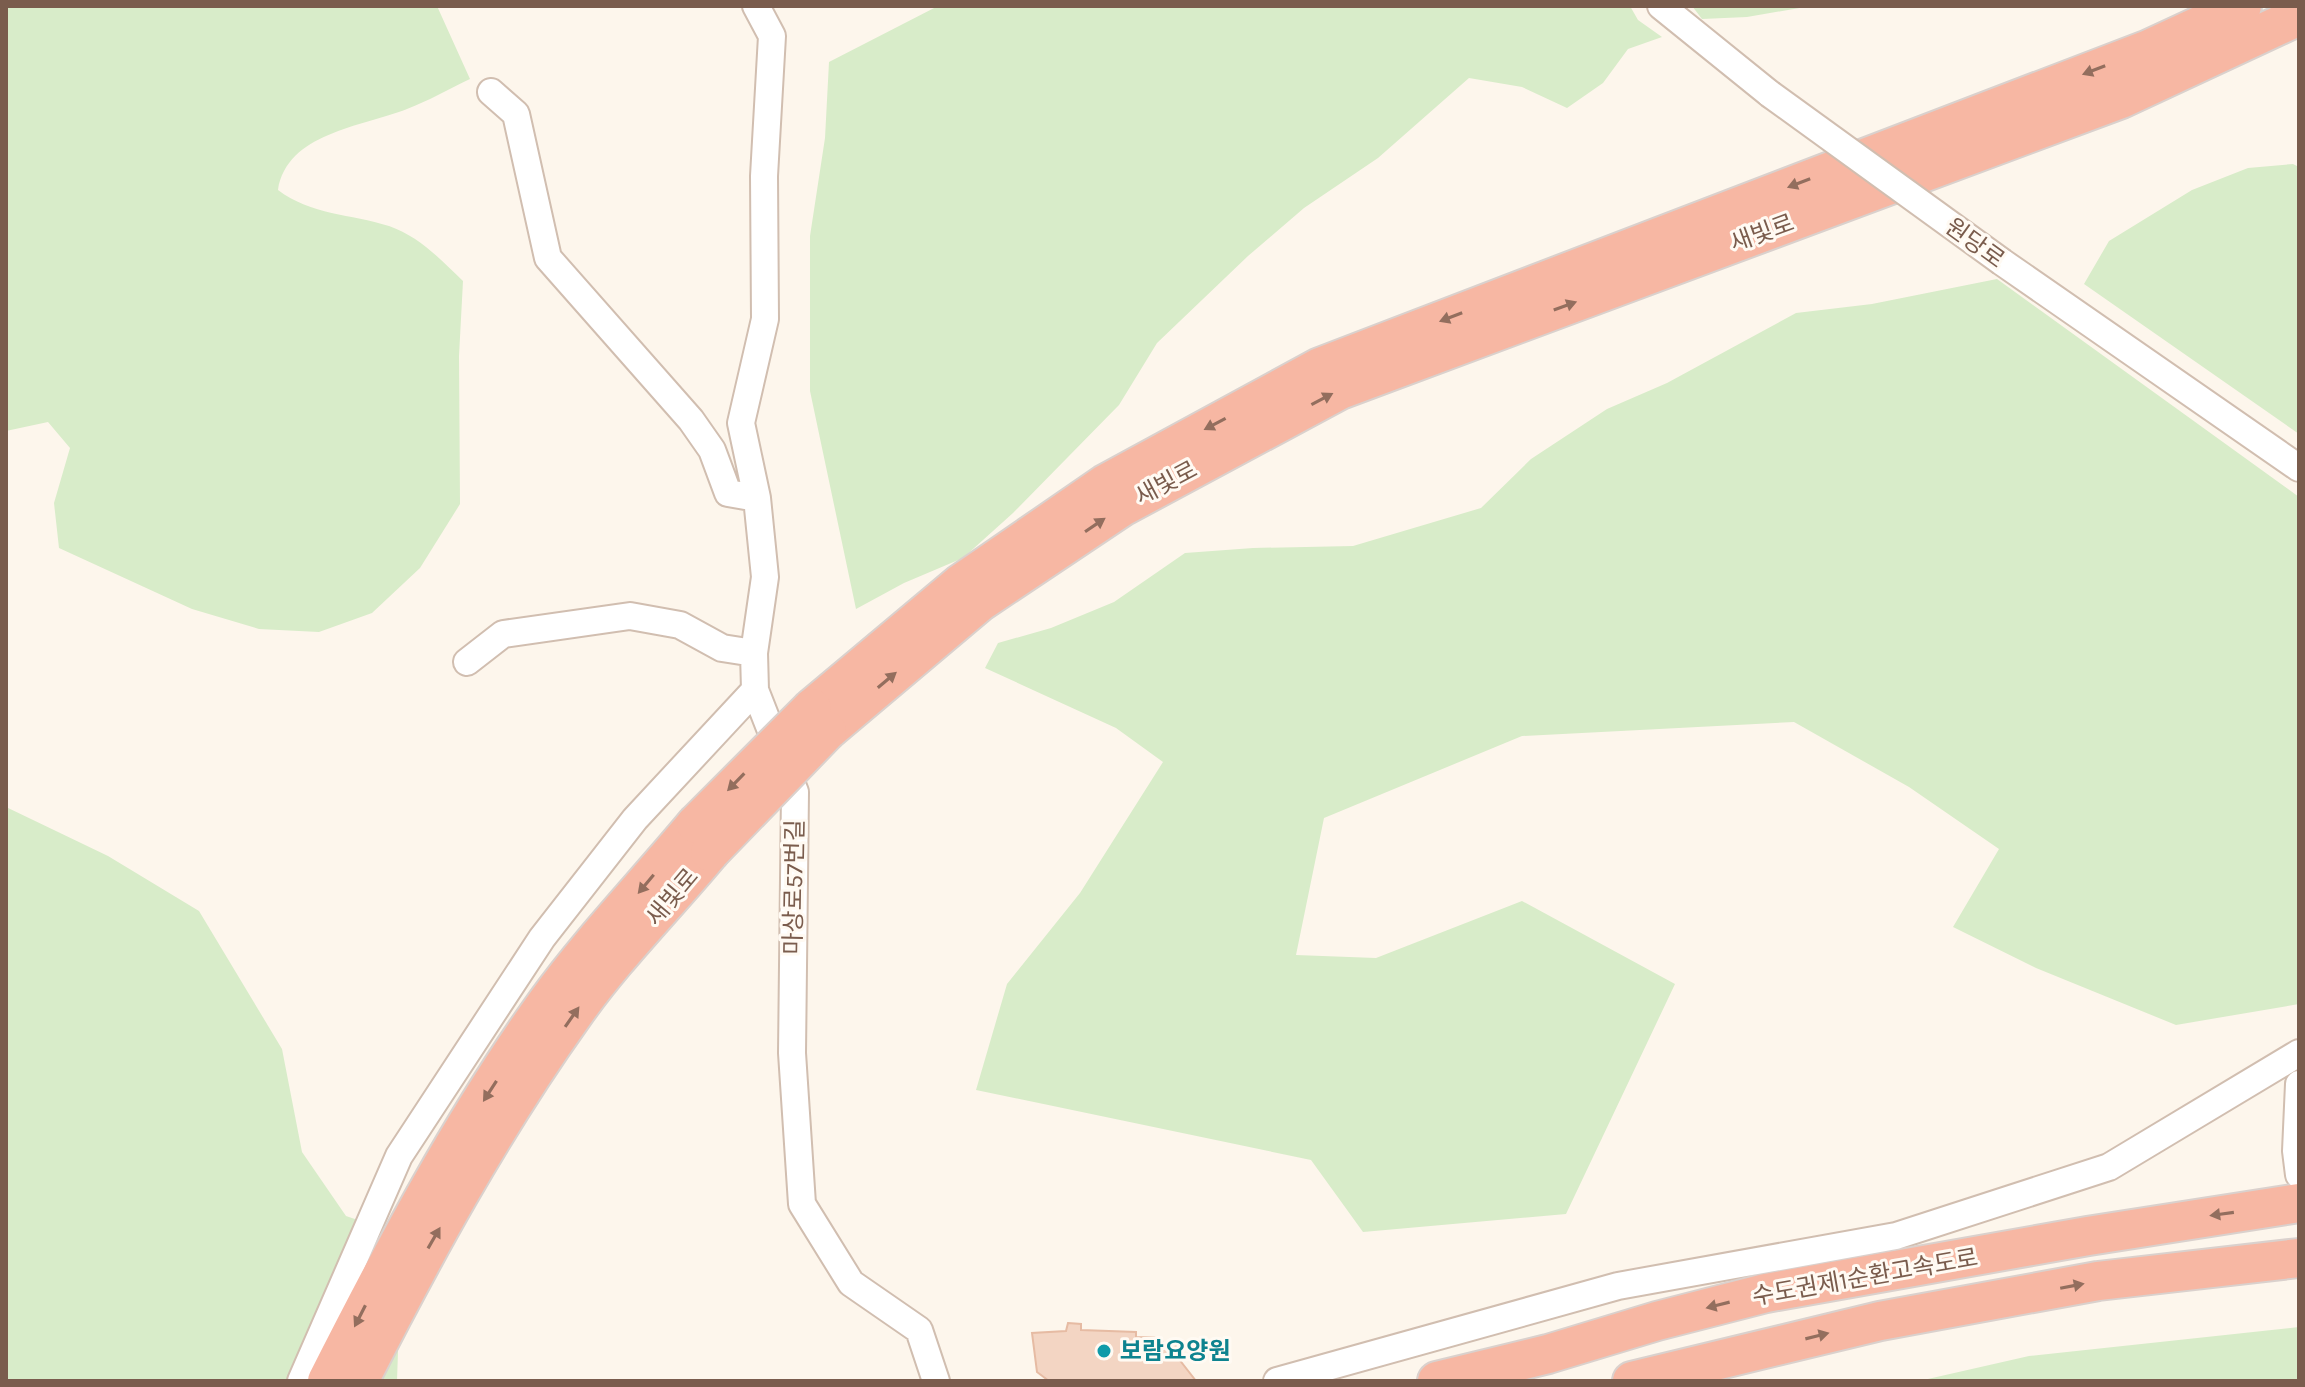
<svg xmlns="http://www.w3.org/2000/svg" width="2305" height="1387" viewBox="0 0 2305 1387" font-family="Karla,'Noto Sans KR',sans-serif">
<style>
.green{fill:#d8ecc9}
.building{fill:#f3d5c3;stroke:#e6bba3;stroke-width:2}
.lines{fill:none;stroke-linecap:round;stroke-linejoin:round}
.minor-casing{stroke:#d1beb0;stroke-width:30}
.highway-casing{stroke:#dad1cd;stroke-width:42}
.minor{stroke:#fff;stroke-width:26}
.highway{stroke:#f7b7a3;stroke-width:38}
.minor-bridge-casing{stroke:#d1beb0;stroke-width:30;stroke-linecap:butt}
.highway-bridge-casing{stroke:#dad1cd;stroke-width:42;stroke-linecap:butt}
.minor-bridge{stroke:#fff;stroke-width:26}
.highway-bridge{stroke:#f7b7a3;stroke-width:38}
.oneway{fill:#936e5e}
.culture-dot{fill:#0f9aa8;stroke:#fffaf3;stroke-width:3}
.labels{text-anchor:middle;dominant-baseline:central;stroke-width:6;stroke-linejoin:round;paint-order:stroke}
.street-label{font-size:24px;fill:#7a5c4d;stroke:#fffaf3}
.culture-label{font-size:24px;font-weight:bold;fill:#0d838f;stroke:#fffaf3;text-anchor:start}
</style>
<rect width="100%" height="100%" fill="#fdf6ec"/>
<path class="green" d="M6,6H437L470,79C449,89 428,101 407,109C361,127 287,133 278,190C311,215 351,214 389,226C420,237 440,259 463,281L459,356L460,504L420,568L372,613L319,632L259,629L192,609L59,548L54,503L70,448L48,422L6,431Z
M938,6H1630L1638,20L1662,37L1628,49L1603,83L1567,108L1522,87L1469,78L1378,158L1304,208L1248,256L1157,343L1119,405L1013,513L963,558L904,583L856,609L810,391V236L825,138L829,62Z
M1692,6H1811L1747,17L1702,19Z
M2293,164L2299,167V434L2084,284L2109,241L2192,190L2248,168Z
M1997,279L2299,497V1004L2176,1025L2036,968L1953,927L1999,849L1909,787L1794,722L1522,736L1324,818L1296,955L1376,958L1522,901L1675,984L1566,1214L1363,1232L1311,1160L976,1090L1007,984L1080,893L1163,762L1116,728L985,668L998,643L1051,628L1114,602L1185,553L1253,548L1353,546L1481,508L1531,459L1607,409L1667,383L1796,313L1872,304Z
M6,807L108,856L199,911L282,1049L302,1152L346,1216L402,1235L397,1381H6Z
M2299,1327V1381H1919L2029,1356Z"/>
<path class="building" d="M1068,1323L1081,1324V1330L1136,1332V1337L1161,1338L1163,1343L1176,1344L1175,1354L1196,1381H1049L1037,1372L1032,1333L1066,1331Z"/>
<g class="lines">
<defs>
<path id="minor" d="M756,6L772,36L764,176L765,319L741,423L757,498L765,577L754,653L755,690L795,792L792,1053L802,1204L851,1283L919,1330L936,1381
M1661,6L1770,94
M491,92L516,114L548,258L691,420L712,450L728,493L757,498
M2002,262L2299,468
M467,662L503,634L630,616L680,625L722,648L754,653
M2299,1084L2296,1151L2299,1175
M301,1381L399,1156L542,938L635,819L755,690
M1277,1381L1618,1286L1896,1236L2109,1167L2299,1053"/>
<path id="highway" d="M812,708L960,584L1105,484L1320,367L2149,49L2242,6
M827,731L980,602L1122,507L1340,390L2121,99L2299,16
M327,1381C393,1251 462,1120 547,1002C592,940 647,883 696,824
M359,1381C423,1255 491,1130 573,1015C613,958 665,906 710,852
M1437,1381L1548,1354L1657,1321L1766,1293L2088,1236L2299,1203
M1632,1381L1880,1321L2098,1281L2299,1258"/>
</defs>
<use href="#minor" class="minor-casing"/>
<use href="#highway" class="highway-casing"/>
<use href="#minor" class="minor"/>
<use href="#highway" class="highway"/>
<defs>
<path id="minor-bridge" d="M1770,94L2002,262"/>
<path id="highway-bridge" d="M696,824L812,708
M710,852L827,731"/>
</defs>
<use href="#minor-bridge" class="minor-bridge-casing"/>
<use href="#highway-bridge" class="highway-bridge-casing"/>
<use href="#minor-bridge" class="minor-bridge"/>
<use href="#highway-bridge" class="highway-bridge"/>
</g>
<defs><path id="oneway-solid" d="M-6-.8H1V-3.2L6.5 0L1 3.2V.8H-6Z" transform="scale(2)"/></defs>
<g class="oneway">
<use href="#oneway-solid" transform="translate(2094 70) rotate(159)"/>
<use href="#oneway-solid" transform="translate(1799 183) rotate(159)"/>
<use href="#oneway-solid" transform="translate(1565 306) rotate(-20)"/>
<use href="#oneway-solid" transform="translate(1451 317) rotate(159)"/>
<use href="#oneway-solid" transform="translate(1322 399) rotate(-28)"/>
<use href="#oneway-solid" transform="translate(1215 424) rotate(152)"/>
<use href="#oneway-solid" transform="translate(1095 525) rotate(-34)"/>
<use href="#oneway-solid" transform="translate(887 680) rotate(-40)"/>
<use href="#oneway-solid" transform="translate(736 782) rotate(134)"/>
<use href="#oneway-solid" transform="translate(646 884) rotate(130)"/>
<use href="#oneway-solid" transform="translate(572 1017) rotate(-55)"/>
<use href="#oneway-solid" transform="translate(490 1091) rotate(123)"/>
<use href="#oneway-solid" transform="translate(2222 1214) rotate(172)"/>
<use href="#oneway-solid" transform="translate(434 1238) rotate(-60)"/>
<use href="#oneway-solid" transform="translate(2072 1286) rotate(-11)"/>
<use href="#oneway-solid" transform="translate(1718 1305) rotate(166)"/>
<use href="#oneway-solid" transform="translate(360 1316) rotate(117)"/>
<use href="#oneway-solid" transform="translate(1817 1336) rotate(-14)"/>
</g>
<circle class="culture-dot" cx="1104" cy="1351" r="8"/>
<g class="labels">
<g class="street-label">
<text transform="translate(1762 233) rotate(-20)">새빛로</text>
<text transform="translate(1975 243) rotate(36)">원당로</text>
<text transform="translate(1166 483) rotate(-28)">새빛로</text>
<text transform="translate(794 887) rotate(-89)">마상로57번길</text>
<text transform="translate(672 897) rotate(-50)">새빛로</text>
<text transform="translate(1865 1277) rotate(-10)">수도권제1순환고속도로</text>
</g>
<g class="culture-label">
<text x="1120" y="1351">보람요양원</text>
</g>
</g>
<rect width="2305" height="1387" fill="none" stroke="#7a5c4d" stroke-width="16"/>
</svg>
